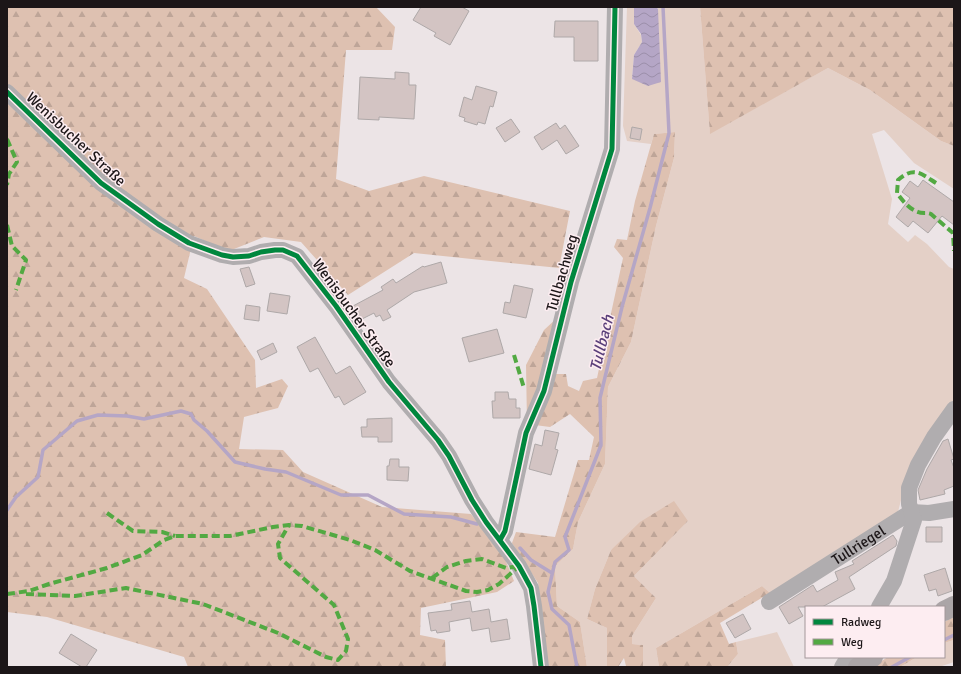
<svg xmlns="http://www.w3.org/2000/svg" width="961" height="674" viewBox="0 0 961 674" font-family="Signika,sans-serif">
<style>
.green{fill:#e4d0c7}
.forest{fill:url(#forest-firs)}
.water{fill:url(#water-waves)}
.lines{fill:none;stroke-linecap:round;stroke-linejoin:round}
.stream{stroke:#b5a6c6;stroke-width:3.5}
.building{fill:#d3c4c3;stroke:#aea8a8}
.minor{stroke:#b0adaf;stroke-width:16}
.major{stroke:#aba5a7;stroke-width:20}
.quiet{stroke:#52a942;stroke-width:4;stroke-dasharray:8 4;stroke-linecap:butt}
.cycleway-casing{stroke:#fdedf1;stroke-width:8}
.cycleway{stroke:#00873e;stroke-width:5}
.labels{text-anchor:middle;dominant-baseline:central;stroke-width:3;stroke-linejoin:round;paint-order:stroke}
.street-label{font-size:15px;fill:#1c1618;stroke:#fdedf1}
.water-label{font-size:16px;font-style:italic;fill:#5a3f7a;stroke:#fdedf1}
</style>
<defs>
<pattern id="forest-firs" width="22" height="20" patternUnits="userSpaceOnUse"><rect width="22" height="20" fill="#dec1b1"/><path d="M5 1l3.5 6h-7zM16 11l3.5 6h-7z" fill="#bea598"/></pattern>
<pattern id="water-waves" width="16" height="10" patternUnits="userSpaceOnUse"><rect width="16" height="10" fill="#b5a6c6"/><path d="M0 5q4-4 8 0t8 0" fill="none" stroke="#9b8ea9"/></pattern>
</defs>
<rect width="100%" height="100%" fill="#ece4e6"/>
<path class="green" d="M627,7H634V24L641,35L642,42L634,55L632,79L658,9L656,7H700L710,133L828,68L870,90L941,141L954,146V189L914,163L884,130L872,134L892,199L888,224L908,242L915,235L927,244L949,267L954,269V416L902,496L897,516L770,593L762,586L656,648L659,667H643V645L632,644V636L656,598L634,576L688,521L611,550L595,589L587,619L607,628V667H587L580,622L557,606L555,566L573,549L578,522L605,464L608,387L631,342L656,226L674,158L675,132L654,134L651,144L627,141L623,126Z
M777,632L794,667H727L738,654L736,642Z
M954,640V662L939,667H900L917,657H944V643Z"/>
<path class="forest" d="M7,7H376L395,27L392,50H346L336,179L369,191L424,176L570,211L559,268L414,253L348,295L301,242L264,237L229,251L194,236L184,278L207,289L255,360L256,388L282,379L288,386L278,408L244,417L239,449L283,450L303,472L382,507L471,514L505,559L514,581L497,592L421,608L420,635L445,640L446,667H188L184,657L47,617L7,612Z
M700,7H954V146L941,141L870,90L828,68L710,134Z
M675,132L674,158L656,226L631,342L608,387L605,464L578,522L573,549L555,566L557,606L580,622L587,667H548L538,583L512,543L516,532L555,537L578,460H589L594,437L570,414L550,427L527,424L526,365L544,330L571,305L551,374H566L568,386L579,391L583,381L597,378L623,258L614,247L617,239L627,240L635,201L654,134Z
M674,501L688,521L634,576L656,598L632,636V644L643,645V667L626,666L624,658L618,667H607V628L587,619L595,589L611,550L640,522Z
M762,586L770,593L720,623L729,644L736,642L738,654L727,667H659L656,648Z
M954,617V640L944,643V622Z
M888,657H917L900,667H872Z"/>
<path class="water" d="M634,7H656L658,9L661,82L648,86L632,79L634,55L642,42L641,34L634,24Z"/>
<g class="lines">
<path class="stream" d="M7,510L16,497L38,477L43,450L77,421L98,415L127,416L144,419L181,411L191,414L194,420L207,431L235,462L265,469L286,472L341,495H368L404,514L451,517L477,524
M520,548L531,560L552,573
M944,640L954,635
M577,667L569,625L552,609L548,592L555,562L569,550L565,537L601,445L600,398L622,307L650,208L669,133L663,7
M892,667L910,657"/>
</g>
<path class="building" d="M421,7H462L469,11L450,45L434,36L436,33L413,20Z
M555,21H598V61H574V37H554Z
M395,72L409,73V85H416L414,119L379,117V120L358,119L360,77L395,79Z
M476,86L497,92L493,107L490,106L485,124L478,122L477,125L464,121L465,118L459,116L464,97L472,100Z
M511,119L520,132L505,142L496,128Z
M556,123L560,129L565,125L579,146L566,154L557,140L542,150L534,137Z
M632,127L642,129L640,140L630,138Z
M923,180L954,202V225L942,216L928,233L913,221L908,227L896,217L910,198L902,192L910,181L918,187Z
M441,262L447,283L414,292L387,310L391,317L383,321L380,315L376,317L374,313L360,320L353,306L383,290L381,287L393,279L396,283L423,266L424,267Z
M249,267L255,284L246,287L240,269Z
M514,285L533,289L526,318L503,313L505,302L510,303Z
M270,293L290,296L287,314L267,311Z
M246,305L260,307L259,321L244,319Z
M497,329L504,353L469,362L462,338Z
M315,337L336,374L350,366L366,392L344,405L339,396L335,398L318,368L310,372L297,347Z
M273,343L277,352L261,360L257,351Z
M495,392H508L509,399H516V408H520V418H493L492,401H495Z
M392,418V442H378V437H362L361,427H367V419Z
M545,430L559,433L555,449L558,450L551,475L529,469L535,444L542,446Z
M948,439L954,459L951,460L954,468V486L944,490L945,494L920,500L918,490L927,469L943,441Z
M390,459H399V467H409L408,481L387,480V466H389Z
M926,527H942V542H926Z
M893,535L897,541L896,546L849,577L855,589L822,607H798L803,616L789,624L779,607L813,585L817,592L838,580L835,572L854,564L852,561Z
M945,568L952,591L938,596L936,589L929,591L924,575Z
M470,601L472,612L489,609L491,622L507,619L510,639L491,642L489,628L472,631L470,618L449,622L450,631L437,633L436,630L431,631L428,613L452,610L451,604Z
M743,614L751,629L735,638L726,623Z
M71,634L97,650L86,667H82L59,653Z"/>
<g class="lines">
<g class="minor">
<path d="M7,92L101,183L158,224L189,243L222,255L233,257L249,256L261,252L275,250H283L297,256L336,306L389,382L438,440L449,456L472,500L486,522L519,566L531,588L534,606L541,667"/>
<path d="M500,540L505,531L526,433L544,391L571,282L612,149L615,7"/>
<path id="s1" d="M769,602L911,512L929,513L954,509"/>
<path d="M879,607L894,581L914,520L909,504V488L918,465L934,437L954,409"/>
<path d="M842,667L848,657"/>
</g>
<path class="major" d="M944,611L954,606
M858,667L873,657"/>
<path class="quiet" d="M7,139L17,162L9,174L7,185
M936,183C920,173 914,166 898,180L897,193C902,200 909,209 918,212C922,214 927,212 931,214L953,233L954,251
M7,225L12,246L26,260L16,290
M514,355L524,388
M107,513L133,531L162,532L175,536
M432,578L447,567L466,561L482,559L506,568L519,566
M7,594L29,591L49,584L107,568L142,555L164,540L175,536H230L273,527L289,525L302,526L350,540L375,550L410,571L466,591L477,592L488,590L499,584L519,566
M26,594L75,596L126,588L203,604L278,633L326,657L338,660L346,651L348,639L334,605L280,558L278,544L289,525"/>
<defs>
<path id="cycleway" d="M7,92L101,183L158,224L189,243L222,255L233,257L249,256L261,252L275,250H283L297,256L336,306L389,382L438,440L449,456L472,500L486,522L519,566L531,588L534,606L541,667
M500,540L505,531L526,433L544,391L571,282L612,149L615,7"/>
</defs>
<use href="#cycleway" class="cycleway-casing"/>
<use href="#cycleway" class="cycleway"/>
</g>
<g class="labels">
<g class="street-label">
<text transform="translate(76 139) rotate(43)">Wenisbucher Straße</text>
<text transform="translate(562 273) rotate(-74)">Tullbachweg</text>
<text transform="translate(354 313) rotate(54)">Wenisbucher Straße</text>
<text stroke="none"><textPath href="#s1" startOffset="106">Tullriegel</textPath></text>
</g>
<g class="water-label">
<text transform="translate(602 343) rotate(-76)">Tullbach</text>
</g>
</g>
<rect width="961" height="674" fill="none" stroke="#1c1618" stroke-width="16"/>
<rect x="805" y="606" width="140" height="52" fill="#fdedf1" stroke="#a3979a"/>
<rect x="813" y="619" width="20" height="6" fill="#00873e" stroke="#a3979a"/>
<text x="841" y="626" font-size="12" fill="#1c1618">Radweg</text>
<rect x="813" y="639" width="20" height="6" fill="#52a942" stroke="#a3979a"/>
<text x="841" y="646" font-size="12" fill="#1c1618">Weg</text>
</svg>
